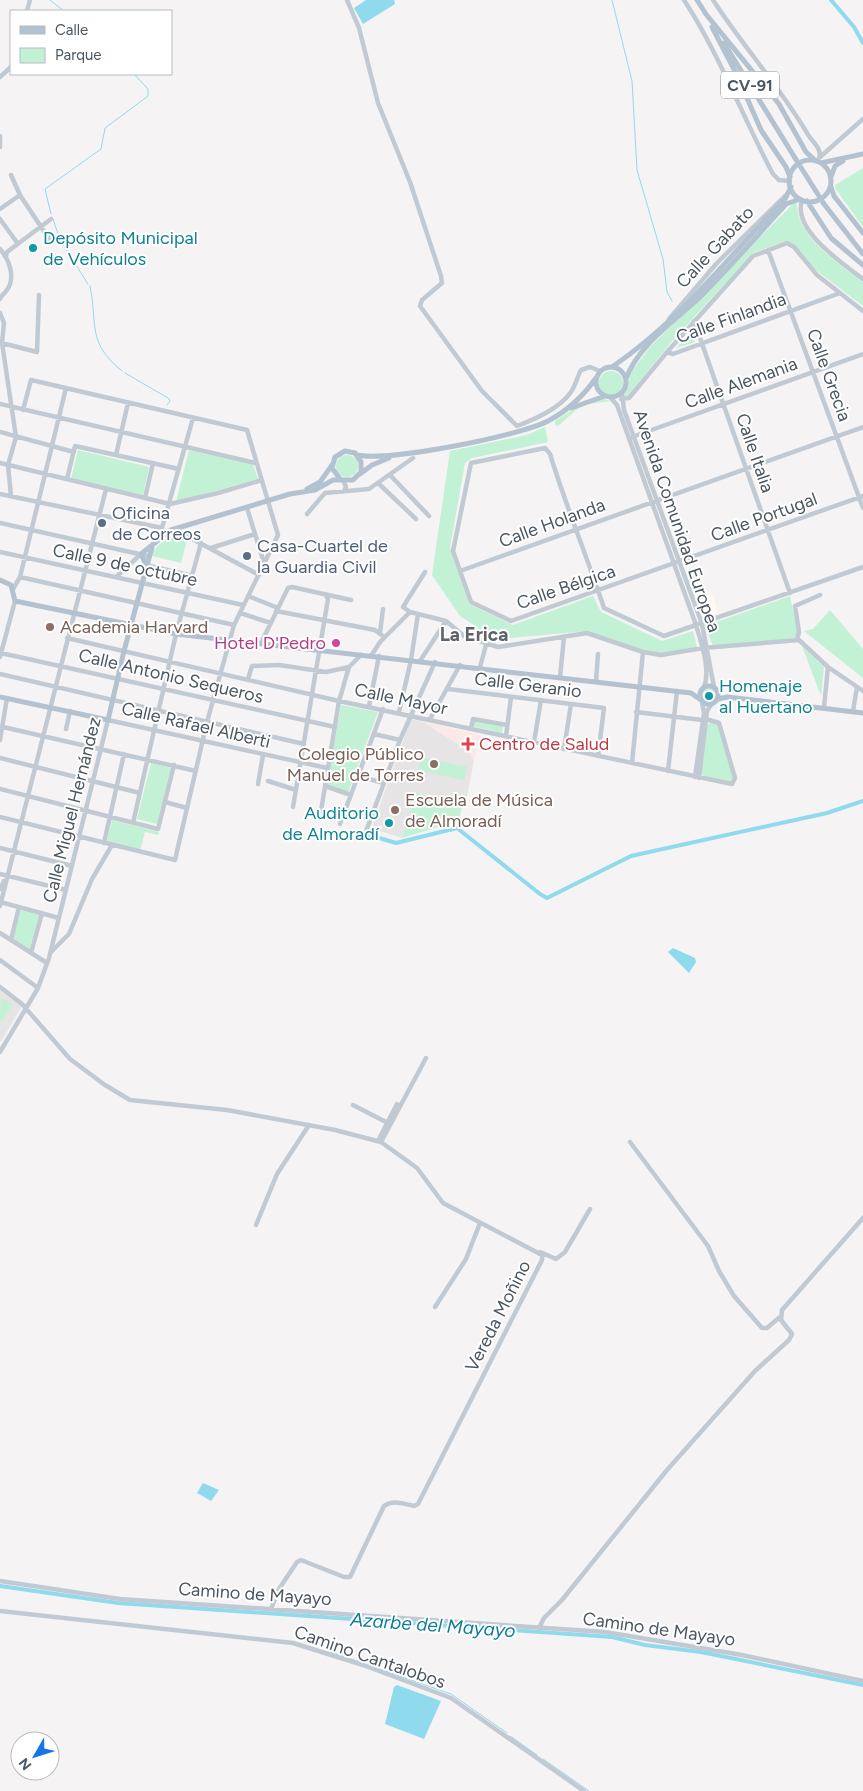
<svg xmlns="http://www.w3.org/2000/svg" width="863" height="1791" viewBox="0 0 863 1791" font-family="Figtree,sans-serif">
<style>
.commercial{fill:#fdf9ef}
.education{fill:#e6e4e5}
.medical{fill:#fce8e6}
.green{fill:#c3f1d5}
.water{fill:#90daee}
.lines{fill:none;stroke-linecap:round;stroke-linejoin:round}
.stream{stroke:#90daee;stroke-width:1}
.canal{stroke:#90daee;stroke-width:4}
.minor{stroke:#c1cad2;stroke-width:4.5}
.major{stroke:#b3c2d1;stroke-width:5}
.major-bridge{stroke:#b3c2d1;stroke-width:5}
.culture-dot{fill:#0f9aa8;stroke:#fff;stroke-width:2}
.service-dot{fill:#5c6f8a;stroke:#fff;stroke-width:2}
.education-dot{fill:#8d6e63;stroke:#fff;stroke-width:2}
.hotel-dot{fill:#d1479c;stroke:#fff;stroke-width:2}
.health-dot{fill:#e0444e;stroke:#fff;stroke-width:2}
.labels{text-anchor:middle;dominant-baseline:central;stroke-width:4;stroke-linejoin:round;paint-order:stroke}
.shield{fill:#fff;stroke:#808990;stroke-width:1}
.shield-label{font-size:16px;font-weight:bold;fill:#4a5661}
.culture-label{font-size:18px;fill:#0d838f;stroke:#fff;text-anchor:start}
.street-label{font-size:18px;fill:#4a5661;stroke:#fff}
.service-label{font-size:18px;fill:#4e5e75;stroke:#fff;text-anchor:start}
.education-label{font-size:18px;fill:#785e54;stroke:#fff;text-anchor:start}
.hotel-label{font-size:18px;fill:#b23c85;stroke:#fff;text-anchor:end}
.health-label{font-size:18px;fill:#be3a42;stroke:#fff;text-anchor:start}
.neighbourhood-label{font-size:19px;font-weight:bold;fill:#5f6368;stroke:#fff}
.water-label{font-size:19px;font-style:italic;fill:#0c7c9b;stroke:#fff}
</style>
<rect width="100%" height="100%" fill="#f5f3f3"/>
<path class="commercial" d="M713,594L718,613L705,618L697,600Z"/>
<path class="education" d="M411,719L423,722L469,751L474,761L465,806L418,793L402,838L373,829L372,827Z
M0,990L22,1006L1,1042L0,1041Z"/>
<path class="medical" d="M423,722L480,735L474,761L469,751Z"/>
<path class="green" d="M863,168V227L835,188V185Z
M794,203H797C796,236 839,264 863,282V306L816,270L794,244L786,241L753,253L672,341L627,397L624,396L632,371L650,347Z
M691,331L695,342L676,348Z
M599 383a12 12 0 1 1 24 0a12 12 0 1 1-24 0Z
M603,399L611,401L588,404L576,410L558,426L555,425V421L575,408Z
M545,427L548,442L472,458L465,463L450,548L469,604L513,625L593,596L601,612L662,641L693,631L697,647L662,653L643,650L587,631L500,639L480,629L460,616L432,575L450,451L527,435Z
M78,450L149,467L143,495L71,479Z
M189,450L253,464L258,479L176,502Z
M336 466a11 11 0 1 1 22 0a11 11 0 1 1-22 0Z
M171,533L187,540L181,563L152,556L153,551Z
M790,596L799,638L713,646L705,626Z
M830,610L863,649V678L804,631L813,629Z
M802,646L824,667L821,696Z
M703 695a6 6 0 1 1 12 0a6 6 0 1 1-12 0Z
M341,705L378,712L348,793L327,785Z
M474,720L503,726L502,733L472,726Z
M712,722L718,724L733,777L732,780L728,782L703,776L701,774L707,725Z
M421,757L467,767L464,780L418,770Z
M151,763L171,768L157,824L137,819Z
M417,793L463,805L458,821L402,838Z
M112,820L159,832L158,835L145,832L140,851L107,842Z
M21,910L39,915L29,951L12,939Z
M1,998L12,1004L2,1022L0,1020Z"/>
<path class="water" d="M366,0H394L395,4L363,24L354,8Z
M673,948L695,958L696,962L689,973L668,952Z
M203,1483L219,1490L211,1501L197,1493Z
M397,1685L441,1701L424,1739L385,1724L394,1687Z"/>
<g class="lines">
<path class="stream" d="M50,0L64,11
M612,0L632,81L637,170L663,259L667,292L672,301
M51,214L45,189L101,149L105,128L148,96V89L134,74
M53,219L60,240L88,284
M90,286C98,324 86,342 122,371
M125,373L168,398L170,401L167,405
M331,1652L451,1694L507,1733
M510,1736L537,1755
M543,1759L589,1791"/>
<path class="canal" d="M831,0L854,27L863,43
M369,835L396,843L457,828L540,894L547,898L631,856L827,813L863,801
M0,1586L118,1603L612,1637L645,1645L701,1652L863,1685"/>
<path class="minor" d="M347,0L359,28L378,103L410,182L441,276L442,283L422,300L420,306L482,391L517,426C535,419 559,409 571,392C576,385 577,377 581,370L590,367L600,371
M684,0C720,55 742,116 773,174L779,180L790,181
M713,0C743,46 779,86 807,133C812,142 820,146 820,156
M27,11L30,0
M0,77L11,67
M0,136V147
M819,158L863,119
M11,175L20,195L49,239
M802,200C792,230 842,263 863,279
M0,209L20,195
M0,219L18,244
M0,249C9,259 16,277 7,290C5,293 2,295 0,299
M768,250L863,508
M6,256L7,252L51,219
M0,313L4,323L2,343L16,437L8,465L11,496
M669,319L717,263L787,194
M694,321L790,593
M2,343L37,352L39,295
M667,352L673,354L840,293
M622,393L624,410L702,624L714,687
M611,398L617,405L696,625C701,642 711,670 704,687
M621,399L629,398L667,352L753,256L787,243L794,247L817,275L863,311
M0,404L256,463
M0,432L74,452
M632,437L863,354
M116,455L128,403
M0,463L170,504L218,493L262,480
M390,475L429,516
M67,479L75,446L179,469
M343,480L346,487L344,491
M379,484L416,519
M0,494L162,528
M863,496L511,621L471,602L453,551L471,463L545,448L550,454C566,506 587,557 604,608L664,636L863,567
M145,498L153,463
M247,508L264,563
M307,514L325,493L369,489L413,458
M0,523L148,556
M162,528L193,418
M174,529L259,575
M211,548L255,534
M0,552L243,605
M146,565L193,576
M460,571L863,427
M20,577L234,625
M116,577L141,554
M13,589L20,577L66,388
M248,596L278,608
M276,611L375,630L384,637
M410,612L403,607L425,572
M240,613L271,623
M380,633L383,609
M67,638L339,701L732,784L735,778L719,723L706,719
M797,640L799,632L795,606L820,595
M261,643L288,588L292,587L351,600
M1,653L335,727
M371,656L380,642L410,612L446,621L464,636L498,647L587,633L643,652L661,655L703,648L799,640L828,667L863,691
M0,657L15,601
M420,661L446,621
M480,667L486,645
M0,674L304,744
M560,677L564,637
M248,679L252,666L279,665L326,672L349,667
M596,681L598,654
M448,689L604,708L598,756
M369,706L379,656
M824,707L828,667
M853,711L857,687
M399,712L411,660L418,614
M636,712L702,720
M430,719L460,665
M3,727L196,771
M471,728L473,719L507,725
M66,729L70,711
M374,734L400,740
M506,736L511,697
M0,740L7,698
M534,742L541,700
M564,749L571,704
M0,758L140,793
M632,763L643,652
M668,771L677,691
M358,776L384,783
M695,777L704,713L702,702
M699,778L707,711L711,705
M268,781L296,790
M258,784L263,755
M325,786L351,795
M0,789L158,829L174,765
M165,802L187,808
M293,807L328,599L325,594
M0,817L175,860L207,722L234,625L278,535L247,430L31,380L23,410
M320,817L339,701L349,667L361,655
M133,823L176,634L201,543
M340,824L383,709
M365,834L400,740L435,662
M104,843L124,754
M0,848L72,866
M0,874L66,890
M0,889L4,881
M0,902L59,918
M0,906L106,489
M0,933L47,963
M11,940L19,907
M51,952L69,934L92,879L112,845
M31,953L42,913
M0,960L38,988
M0,987L22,1004L70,1059L105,1085L130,1100L227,1110L335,1130L381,1142L417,1168L443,1203L542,1255V1260L418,1504L414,1506C404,1504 393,1499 384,1506L350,1577H344L301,1560L297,1562L279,1589L271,1609
M0,1052L38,988L49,958L108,720L327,768
M353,1105L388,1123
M378,1141L397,1104
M381,1142L426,1058
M630,1142L708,1246L719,1271L734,1296L762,1328H767L780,1317
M256,1225L277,1174L309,1125
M540,1252L556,1259L565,1252L590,1209
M435,1307L466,1259L480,1223
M0,1581L120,1599L605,1632L742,1655L863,1681
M0,1611L293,1643L363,1665L451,1698L584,1791
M539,1628L544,1618L562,1600L667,1470L755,1371L789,1340L792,1334L781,1320L782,1310L863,1218"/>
<path class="major" d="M697,0L706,14
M705,13L779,104L806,152L816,161
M712,27L736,73L761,130L786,167L790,177
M724,43L795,158
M789 181a21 21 0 1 1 42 0a21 21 0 1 1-42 0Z
M821,163L863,154
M831,177L835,166L843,161
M831,187L834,196L863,233
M807,201L831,238L863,265
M824,204L863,254
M596 382a15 15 0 1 1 30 0a15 15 0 1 1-30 0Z
M612,367C679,322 729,256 785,199L791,187
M626,379C638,345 675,321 700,297C730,267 758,235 786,204L800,199
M571,408L605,396
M357,455C388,462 519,436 548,421C567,411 584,395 596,378
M360,474L372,465L389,458
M307,489L320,482L332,465
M146,565L141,554L171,530L290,494L315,490L333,480H353L361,472V462L355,453L345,451L335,457L332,468L340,479
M0,580L11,585L15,601L176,634L691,693L701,700
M700 695a9 9 0 1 1 18 0a9 9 0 1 1-18 0Z
M0,697L108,720L124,651L152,547
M718,699L727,697L863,713"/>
<path class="major-bridge" d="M795,158L824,204"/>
</g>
<g class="culture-dot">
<circle cx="33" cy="248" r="5"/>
<circle cx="709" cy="696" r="5"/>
<circle cx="389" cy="823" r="5"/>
</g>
<g class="service-dot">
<circle cx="102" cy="523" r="5"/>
<circle cx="247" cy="556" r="5"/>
</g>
<g class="education-dot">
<circle cx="50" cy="627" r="5"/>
<circle cx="434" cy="764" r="5"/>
<circle cx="395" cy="810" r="5"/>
</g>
<circle class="hotel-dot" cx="336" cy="643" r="5"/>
<path class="health-dot" d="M465.5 736.5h5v5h5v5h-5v5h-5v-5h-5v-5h5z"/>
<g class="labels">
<rect class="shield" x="721" y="71.5" width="58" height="27" rx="4"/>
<g class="shield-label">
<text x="750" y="85">CV-91</text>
</g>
<g class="culture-label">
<text x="43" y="238">Depósito Municipal<tspan x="43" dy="21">de Vehículos</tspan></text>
<text x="719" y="686">Homenaje<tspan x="719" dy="21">al Huertano</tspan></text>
<text x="379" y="813" text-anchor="end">Auditorio<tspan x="379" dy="21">de Almoradí</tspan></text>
</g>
<g class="street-label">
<text transform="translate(715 247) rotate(-47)">Calle Gabato</text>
<text transform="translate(731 318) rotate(-20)">Calle Finlandia</text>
<text transform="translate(829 375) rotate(70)">Calle Grecia</text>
<text transform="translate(741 383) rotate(-20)">Calle Alemania</text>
<text transform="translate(755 453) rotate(71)">Calle Italia</text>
<text transform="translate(764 517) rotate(-20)">Calle Portugal</text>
<text transform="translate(677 521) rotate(71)">Avenida Comunidad Europea</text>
<text transform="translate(552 523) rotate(-20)">Calle Holanda</text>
<text transform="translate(125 565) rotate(12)">Calle 9 de octubre</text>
<text transform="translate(566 587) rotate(-19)">Calle Bélgica</text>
<text transform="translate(171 676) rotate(13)">Calle Antonio Sequeros</text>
<text transform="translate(528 685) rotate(7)">Calle Geranio</text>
<text transform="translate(401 699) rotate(12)">Calle Mayor</text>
<text transform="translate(196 725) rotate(13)">Calle Rafael Alberti</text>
<text transform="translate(72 810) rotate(-76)">Calle Miguel Hernández</text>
<text transform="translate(498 1316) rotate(-63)">Vereda Moñino</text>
<text transform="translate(255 1594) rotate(4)">Camino de Mayayo</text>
<text transform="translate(659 1629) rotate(8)">Camino de Mayayo</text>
<text transform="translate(370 1657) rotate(19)">Camino Cantalobos</text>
</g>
<g class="service-label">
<text x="112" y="513">Oficina<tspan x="112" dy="21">de Correos</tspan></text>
<text x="257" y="546">Casa-Cuartel de<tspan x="257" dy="21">la Guardia Civil</tspan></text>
</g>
<g class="education-label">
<text x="60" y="627">Academia Harvard</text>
<text x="424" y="754" text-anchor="end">Colegio Público<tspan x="424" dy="21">Manuel de Torres</tspan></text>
<text x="405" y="800">Escuela de Música<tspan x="405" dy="21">de Almoradí</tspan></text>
</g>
<g class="hotel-label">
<text x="326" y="643">Hotel D'Pedro</text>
</g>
<g class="health-label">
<text x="479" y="744">Centro de Salud</text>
</g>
<g class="neighbourhood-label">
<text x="474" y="634">La Erica</text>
</g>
<g class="water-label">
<text transform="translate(433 1625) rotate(4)">Azarbe del Mayayo</text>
</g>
</g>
<rect x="10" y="10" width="162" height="65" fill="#ffffff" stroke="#b7bbc0"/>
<rect x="20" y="26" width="25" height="8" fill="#b3c2d1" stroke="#b7bbc0"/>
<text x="55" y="35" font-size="15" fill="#4a5661">Calle</text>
<rect x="20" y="48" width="25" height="15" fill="#c3f1d5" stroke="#b7bbc0"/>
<text x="55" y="60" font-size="15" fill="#4a5661">Parque</text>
<g transform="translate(35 1756) rotate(231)"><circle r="24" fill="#ffffff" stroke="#b7bbc0"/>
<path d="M0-4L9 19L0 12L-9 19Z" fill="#1a73e8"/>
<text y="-8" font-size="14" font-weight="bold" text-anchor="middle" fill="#4a5661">N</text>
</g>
</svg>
